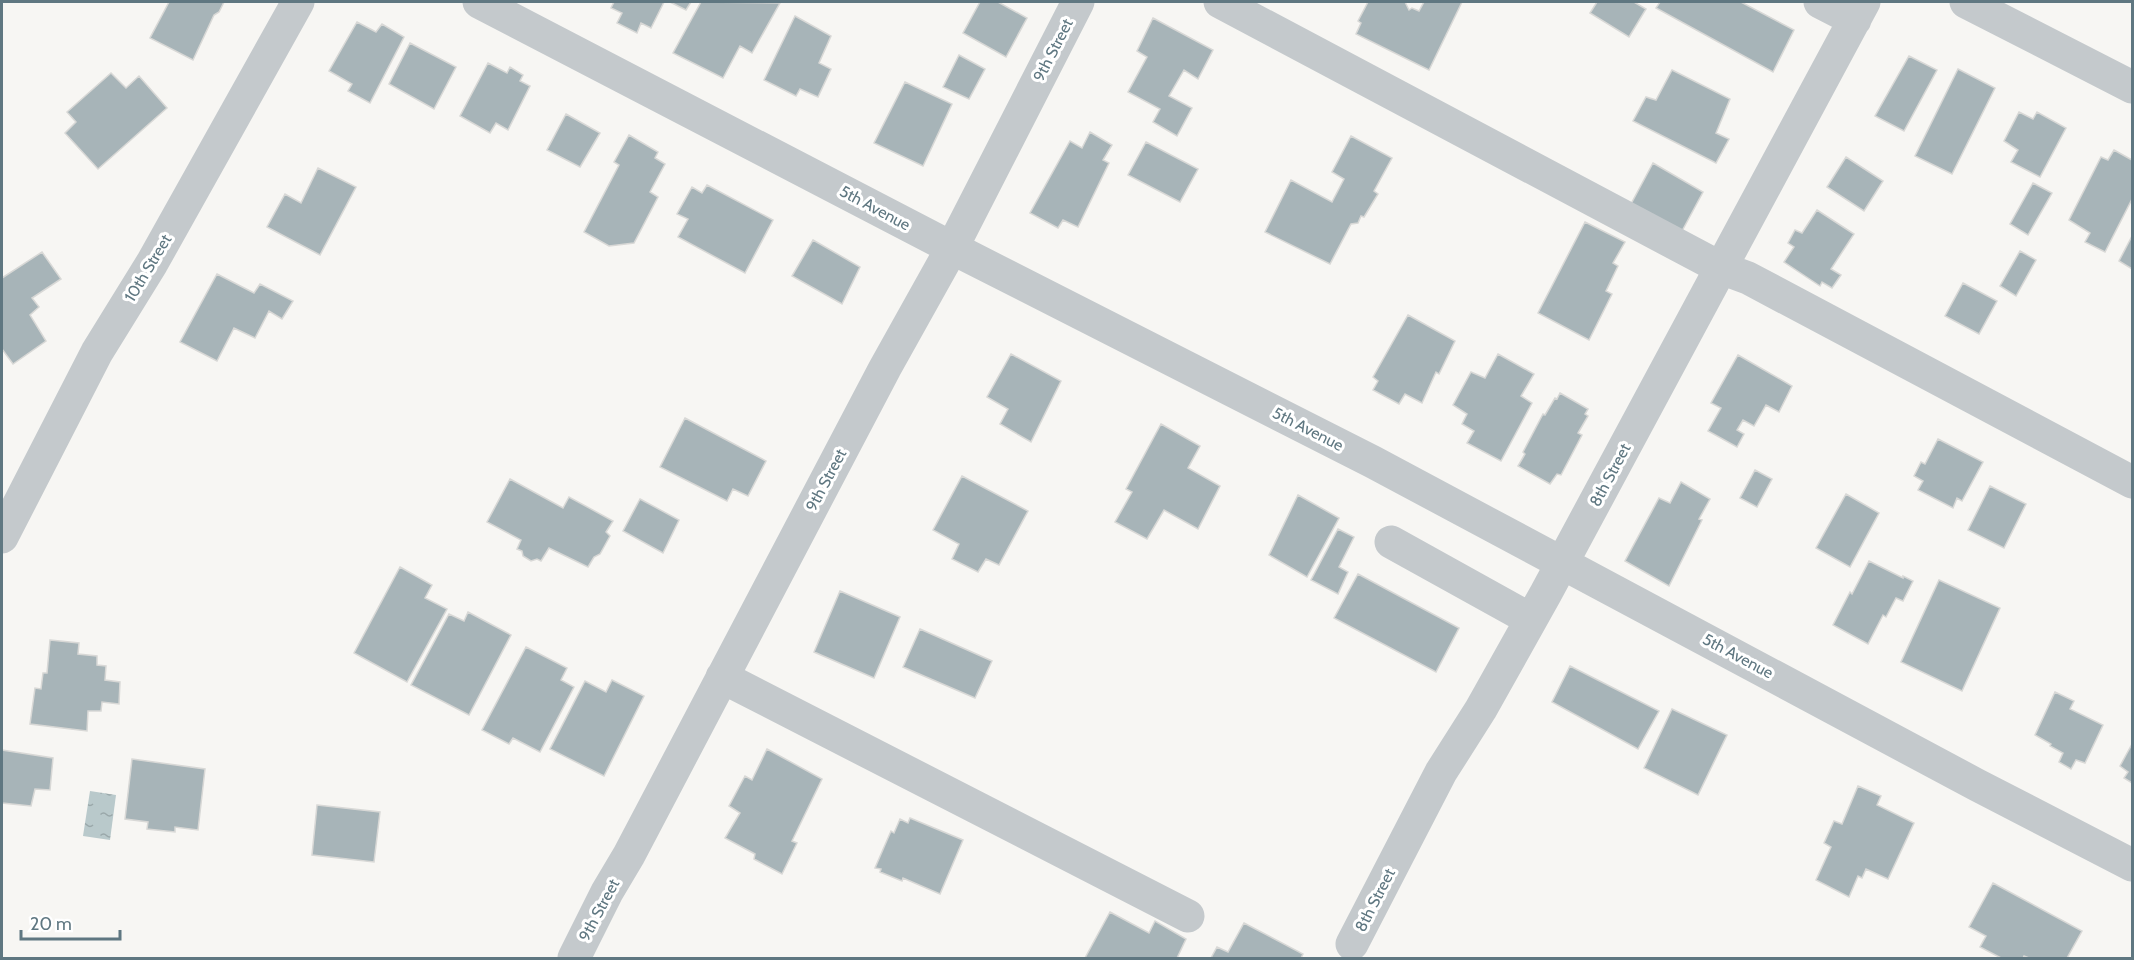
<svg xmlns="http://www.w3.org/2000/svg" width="2134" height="960" viewBox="0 0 2134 960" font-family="Cabin,sans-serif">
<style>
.water{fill:url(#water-ripples)}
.building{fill:#a7b4b8;stroke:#d8d8d6;stroke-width:1.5}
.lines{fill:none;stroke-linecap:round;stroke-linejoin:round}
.minor{stroke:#c4c9cc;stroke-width:33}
.labels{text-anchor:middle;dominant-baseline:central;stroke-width:6;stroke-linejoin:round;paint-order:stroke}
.street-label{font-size:16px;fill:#5f7781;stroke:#fff}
</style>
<defs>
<pattern id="water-ripples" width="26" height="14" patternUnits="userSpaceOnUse" patternTransform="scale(1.5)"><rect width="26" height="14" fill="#b9c9cb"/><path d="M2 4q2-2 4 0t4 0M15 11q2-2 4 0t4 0" fill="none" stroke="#9aa8aa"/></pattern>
</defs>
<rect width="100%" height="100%" fill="#f7f6f3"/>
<path class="water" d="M90,791L116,795L110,840L83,836Z"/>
<path class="building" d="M169,2H224L219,12L214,15L193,60L150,38Z
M614,2H664L651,28L641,23L637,33L617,23L622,13L611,8Z
M670,2H691L686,10Z
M701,2L780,3L752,53L740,46L723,78L673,53Z
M980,2H998L1027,18L1006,57L963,33Z
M1368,2H1405L1409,10L1412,8L1419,11L1424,2H1462L1429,70L1356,34L1361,23L1358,21Z
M1597,2H1634L1646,9L1629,37L1590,13Z
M1660,2H1741L1794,30L1773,72L1656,8Z
M795,16L831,36L819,63L831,69L818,97L800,89L796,96L764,80Z
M1153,18L1213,50L1198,79L1184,70L1169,96L1192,108L1177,136L1153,122L1160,109L1128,92L1147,57L1137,51Z
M357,22L376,32L382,24L404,37L370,103L348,91L352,84L329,71Z
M410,43L456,67L434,109L389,84Z
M959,55L985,69L969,99L943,87Z
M1909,56L1937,70L1904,131L1875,116Z
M488,63L507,73L510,67L523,75L520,81L530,86L508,130L496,123L490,133L460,116Z
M1958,69L1995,88L1952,174L1915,156Z
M1672,70L1730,99L1716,133L1729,139L1716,163L1633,121L1646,97L1656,100Z
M111,73L126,88L139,76L167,108L98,169L65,133L76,122L67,112Z
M905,82L952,104L923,166L874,143Z
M2019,112L2033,119L2037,112L2066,128L2040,177L2011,162L2018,150L2004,141Z
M566,114L600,133L580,167L547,150Z
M1090,132L1112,145L1103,160L1109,163L1078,227L1063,220L1058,228L1030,213L1070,141L1082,148Z
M629,135L658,152L655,158L665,164L650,192L658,197L634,243L609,246L584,232L619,165L614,162Z
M1351,136L1392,158L1374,191L1378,194L1364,217L1361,216L1358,223L1351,224L1330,264L1265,232L1291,180L1332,202L1344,179L1332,172Z
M1146,142L1198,169L1180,202L1128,175Z
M2114,150L2132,160V199L2105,252L2085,242L2090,233L2069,220L2101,157L2108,160Z
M1846,157L1883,181L1864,211L1827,187Z
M1653,163L1703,192L1682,231L1631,204Z
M318,168L356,187L320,255L267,227L285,194L301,203Z
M2033,183L2052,193L2028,235L2010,224Z
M707,185L773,220L745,273L678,237L688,219L677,214L692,187L702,193Z
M1817,210L1854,234L1831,269L1841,275L1832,288L1822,282L1820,286L1784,262L1794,247L1788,243L1795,230L1802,233Z
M1585,222L1625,242L1613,263L1618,266L1606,291L1612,294L1589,340L1538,313Z
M2132,236V269L2119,261Z
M813,240L860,267L842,304L792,276Z
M2020,251L2036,260L2016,296L2000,286Z
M42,252L61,279L32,298L39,307L30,315L46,341L13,364L2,349V278Z
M217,274L254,293L260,284L293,301L282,319L269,311L255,338L234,328L217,361L180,342Z
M1963,283L1997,301L1979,334L1945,316Z
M1408,315L1455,341L1439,374L1436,372L1422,403L1405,394L1399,404L1373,390L1378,381L1373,377Z
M1011,354L1061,381L1031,442L1000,424L1008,409L987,397Z
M1498,354L1534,374L1521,396L1532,403L1501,461L1467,443L1474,431L1462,424L1467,414L1453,405L1471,372L1485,378Z
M1738,355L1792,386L1779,412L1766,405L1754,426L1743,420L1737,430L1744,434L1737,447L1708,431L1721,408L1711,403Z
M1560,393L1588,409L1585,414L1588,416L1578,433L1582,435L1561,475L1557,474L1550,484L1518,466L1525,454L1523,452L1543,414L1545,415L1555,398L1557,399Z
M685,418L766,461L748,496L733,489L727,501L660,467Z
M1161,424L1200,446L1188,468L1220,486L1198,529L1164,510L1147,539L1115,522L1132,492L1126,489Z
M1938,439L1983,462L1962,501L1957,498L1953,508L1918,490L1923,481L1914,476L1921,462L1925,464Z
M1755,470L1772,479L1757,507L1740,498Z
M962,476L1028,511L999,565L986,559L978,572L952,559L959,544L933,530Z
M510,479L563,508L569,497L613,521L606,532L610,536L600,554L594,557L588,567L549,548L541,561L537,559L531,561L523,556L522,551L517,549L521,540L487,522Z
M1681,482L1710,499L1699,519L1702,520L1669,586L1625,561L1659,498L1670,503Z
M1990,486L2026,504L2004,548L1968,530Z
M1846,494L1879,513L1850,567L1816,548Z
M1298,495L1339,518L1307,577L1269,555Z
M640,499L679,520L663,553L623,531Z
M1338,529L1354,537L1339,567L1348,572L1338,594L1311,580Z
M1869,561L1903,578V576L1913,581L1903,601L1896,598L1886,617L1883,615L1868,644L1833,625L1850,592L1852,594Z
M400,567L432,585L425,598L447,609L407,682L354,653Z
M1358,574L1459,628L1436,672L1334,618Z
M1939,580L2000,608L1962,691L1901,662Z
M840,591L900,617L874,678L814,652Z
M468,612L511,635L469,715L411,685L449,614L464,621Z
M920,629L992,661L975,698L903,667Z
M50,640L79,643L78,654L97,656V665L106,666L105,680L120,682L119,704L102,702L101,711H88L87,731L30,724L35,688L41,689L43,673H47Z
M526,647L567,668L561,680L574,687L540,752L513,738L509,744L482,730Z
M1570,666L1659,711L1638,749L1552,702Z
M612,680L644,696L604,776L550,749L585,681L606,692Z
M2055,692L2074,701L2070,709L2103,725L2085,763L2076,760L2071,769L2059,762L2063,753L2050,746L2051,744L2035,735Z
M1672,709L1727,735L1698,795L1644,768Z
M2132,744V783L2124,778L2128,772L2120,766Z
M767,749L822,779L792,841L797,843L782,874L754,859L755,854L725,838L740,813L729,806L745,776L752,780Z
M2,750L53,758L50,790L35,789L31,806L2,803Z
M132,759L205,769L198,830L175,827V832L147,829L148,822L125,819Z
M1858,786L1881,796L1877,805L1914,823L1888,879L1866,869L1862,878L1858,876L1849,897L1816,880L1831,847L1824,843L1834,821L1842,824Z
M317,805L380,812L374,862L312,855Z
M910,818L963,840L940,894L903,878L902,881L880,872L881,869L875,868L891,831L894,833L900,819L908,823Z
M1993,883L2082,931L2067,958H2029L2024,956L2023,958H2001L1980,947L1986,936L1969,927Z
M1110,912L1149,933L1155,921L1186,939L1177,958H1085Z
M1244,923L1303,954L1301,958H1211L1217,947L1228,952Z"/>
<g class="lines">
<path class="minor" d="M479,2L952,248L1373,462L1977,785L2132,865
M1220,2L1721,268L1748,278L2132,482
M1820,2L1855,20
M1966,2L2132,87
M2,537L97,352L152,263L298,2
M1391,542L1530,619
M722,677L1188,916
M1352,944L1441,772L1481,709L1546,593L1864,2
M574,958L607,892L629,855L885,368L952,248L1078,2"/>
</g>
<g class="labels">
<g class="street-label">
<text transform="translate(1053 50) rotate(-63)">9th Street</text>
<text transform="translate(875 208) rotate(28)">5th Avenue</text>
<text transform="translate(148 268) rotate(-59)">10th Street</text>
<text transform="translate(1308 429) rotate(27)">5th Avenue</text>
<text transform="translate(1610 475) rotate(-62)">8th Street</text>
<text transform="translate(826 480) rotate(-62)">9th Street</text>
<text transform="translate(1738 656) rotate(28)">5th Avenue</text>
<text transform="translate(1375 900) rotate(-63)">8th Street</text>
<text transform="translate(599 910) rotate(-62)">9th Street</text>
</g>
</g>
<rect width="2134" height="960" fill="none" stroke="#5f7781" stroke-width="6"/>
<path d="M21 930v9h99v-9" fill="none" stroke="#5f7781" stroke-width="3"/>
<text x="30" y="930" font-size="18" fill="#5f7781" stroke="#ffffff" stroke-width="4.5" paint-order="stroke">20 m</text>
</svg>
